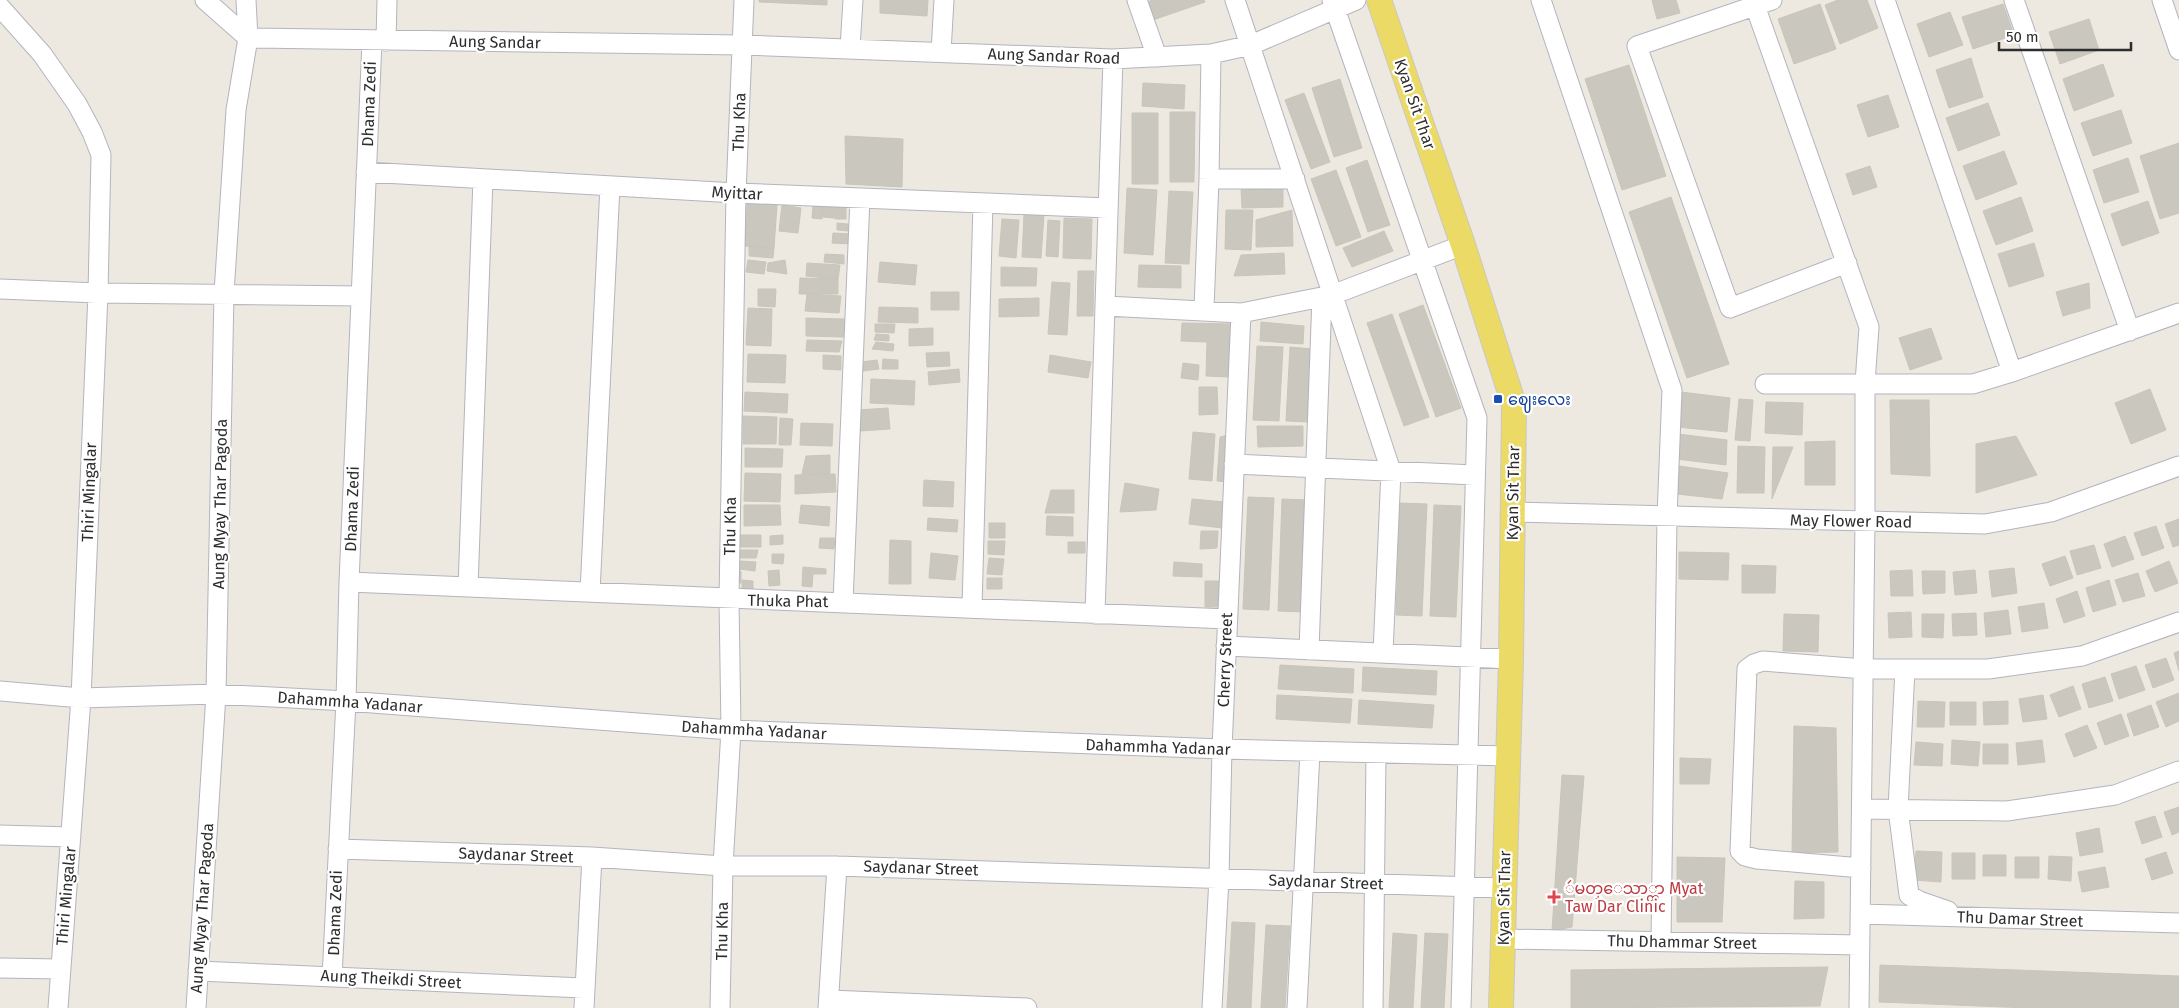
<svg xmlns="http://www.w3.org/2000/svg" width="2179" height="1008" viewBox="0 0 2179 1008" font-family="'Fira Sans','Noto Sans Myanmar',sans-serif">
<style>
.building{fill:#c9c7be;stroke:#c9c5b9}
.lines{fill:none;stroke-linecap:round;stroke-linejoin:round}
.minor-casing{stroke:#b3b4bf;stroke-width:21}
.major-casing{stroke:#c8c8c8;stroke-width:26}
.minor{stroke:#fff;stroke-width:19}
.major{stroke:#ecda66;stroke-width:24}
.transit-dot{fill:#1a4fb4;stroke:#fff;stroke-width:2}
.health-dot{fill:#e0444e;stroke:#fff;stroke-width:2}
.labels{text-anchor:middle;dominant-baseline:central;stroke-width:4.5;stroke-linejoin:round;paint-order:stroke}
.street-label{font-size:16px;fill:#2d2d2d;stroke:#fff}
.transit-label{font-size:16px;fill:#164399;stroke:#fff;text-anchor:start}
.health-label{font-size:16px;fill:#be3a42;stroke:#fff;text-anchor:start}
</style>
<rect width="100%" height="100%" fill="#ede9e0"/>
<path class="building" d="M759,0H827V5L759,2Z
M880,0H928L927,16L880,13Z
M1152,0H1204L1205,2L1150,21L1143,4Z
M1652,0H1676L1680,13L1657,19Z
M1838,0H1867L1878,28L1840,44L1825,5Z
M1820,4L1836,49L1794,64L1778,19Z
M2003,4L2014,35L1973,49L1962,17Z
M1950,12L1963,45L1929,57L1917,24Z
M2089,19L2099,50L2060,64L2049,32Z
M1971,58L1983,97L1949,108L1936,70Z
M2103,64L2114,96L2074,111L2063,79Z
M1629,65L1666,176L1622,190L1585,79Z
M1340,79L1362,148L1334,157L1312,88Z
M1143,83L1185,85L1184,109L1142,106Z
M1304,93L1330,162L1311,169L1285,100Z
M1888,95L1899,127L1868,137L1857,105Z
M1988,103L2000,135L1958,151L1946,118Z
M2121,110L2132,143L2093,156L2081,123Z
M1170,112H1195L1194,182H1170Z
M1132,113H1158V184H1132Z
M845,136L903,139L902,187L846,184Z
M2179,143V213L2160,219L2140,156Z
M2004,151L2017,184L1976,200L1963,166Z
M2128,158L2139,192L2104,203L2093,170Z
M1367,160L1390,225L1368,232L1346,168Z
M1870,166L1877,187L1853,195L1846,174Z
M1336,170L1361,237L1336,246L1311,179Z
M1127,188L1157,190L1153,255L1124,253Z
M1283,188V207L1242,208L1241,190Z
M1169,191L1193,192L1189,264L1165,263Z
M1671,197L1729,364L1687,378L1629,212Z
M2021,197L2033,231L1996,245L1983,211Z
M2148,201L2159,233L2122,246L2111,214Z
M824,202L835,203L834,218L823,217Z
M747,203L777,205L774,248L745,246Z
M782,205L801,208L798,233L779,231Z
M813,206L823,207L822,219L812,218Z
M835,206H846V219H835Z
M1226,210H1253L1251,250L1225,249Z
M1292,210L1293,246L1256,247V220Z
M1024,214L1044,215L1041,258L1022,257Z
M1064,218L1092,219L1091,259L1063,258Z
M1002,219L1019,220L1016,258L999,256Z
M1048,220L1060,221L1058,257L1046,256Z
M837,223L848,224V231L837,230Z
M1384,231L1393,251L1352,267L1343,248Z
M833,233L852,234V244L832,243Z
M2034,243L2044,276L2009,287L1998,254Z
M749,246L774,248L773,258L749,256Z
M1284,253L1285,274L1234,276L1241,255Z
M825,254L844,255V264L824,262Z
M748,260L766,262L764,274L746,272Z
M785,260L787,274L767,271L768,263Z
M880,262L917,265L915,285L878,282Z
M807,263L840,265L838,279L806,276Z
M1139,265L1181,266V288L1138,287Z
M1001,267L1037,268L1036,286H1001Z
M1078,271H1094L1093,316H1077Z
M800,278L838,279V294H799Z
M1052,282L1070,283L1067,335L1048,334Z
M2089,283L2090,308L2063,316L2056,292Z
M758,289H776L775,307L758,306Z
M931,292H959V310H931Z
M807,294L841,296L839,313L805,311Z
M1039,298V316L999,317V299Z
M1423,305L1461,408L1436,417L1399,314Z
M879,307L918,308V323L878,322Z
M748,308L772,309L771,346L746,345Z
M1392,314L1429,417L1404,426L1367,323Z
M806,318L845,319L844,337L806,336Z
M1261,322L1304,326L1303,344L1260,341Z
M1182,323L1231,324L1229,377L1206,376L1207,342L1181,341Z
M875,324H895L894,333L875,332Z
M933,328V345L909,346V329Z
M1931,328L1942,359L1910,370L1899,338Z
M876,334L889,335V341L874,340Z
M807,340L842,341L839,352L806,351Z
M876,342L894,344L893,351L872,349Z
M1257,346L1283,347L1279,421L1253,420Z
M1290,347L1313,349L1308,422L1286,421Z
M949,352L950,366L927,367L926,353Z
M748,354L786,355L785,383L747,382Z
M823,355L841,356V370L823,369Z
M1050,355L1091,362L1088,378L1048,372Z
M883,359L898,360V369H882Z
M877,360L879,369L863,371L861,362Z
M1183,363L1199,365L1198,380L1181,378Z
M959,369L960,382L929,385L928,372Z
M871,379L915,381L914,405L870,403Z
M1199,387H1217L1218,414L1199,415Z
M2150,389L2166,430L2131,444L2115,403Z
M745,392L788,394L787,413L744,411Z
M1681,392L1730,398L1727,432L1677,427Z
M1739,399L1753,400L1750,441L1735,440Z
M1890,400H1929L1930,476L1891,474Z
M1766,402L1803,403L1802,435L1765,433Z
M888,408L890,429L860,431L858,410Z
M743,416L777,417L776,444H743Z
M780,418L793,419L791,445H779Z
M801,423L833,424L832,446L800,445Z
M1257,426H1303V446L1258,447Z
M1193,432L1215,434L1212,481L1189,479Z
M1232,434L1229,482L1217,481L1220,437Z
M1678,434L1727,440L1726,465L1676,459Z
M2016,436L2037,475L1976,493V444Z
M1835,441V485H1805V442Z
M1738,446L1765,447L1764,493H1737Z
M1773,447H1793L1772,499Z
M745,448L783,449L782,467H745Z
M830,455V474H802L806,456Z
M1679,466L1728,473L1722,499L1677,494Z
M745,473L781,474L780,502L744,501Z
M835,474L836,492L795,494V475Z
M924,480L954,482L953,507L923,506Z
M1125,483L1159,489L1156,510L1120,512Z
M1051,490H1074V513H1045Z
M1248,497L1274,498L1269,610L1243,609Z
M1192,499L1225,502L1222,528L1189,524Z
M1282,499L1309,500L1304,612L1278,611Z
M1400,503L1427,504L1422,616L1396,615Z
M744,505H780L781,525L744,526Z
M801,505L830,507L829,526L799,523Z
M1434,505L1461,506L1456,617L1430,616Z
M1047,516L1073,517V536L1046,535Z
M928,518L958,520L957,532L927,530Z
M2179,519V545L2173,547L2165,524Z
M989,523H1005V538H989Z
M2156,526L2164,548L2142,556L2134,533Z
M1201,531H1218L1217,548L1200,549Z
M738,535H761V547H738Z
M783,535V544L770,545V536Z
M2125,536L2134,559L2112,567L2104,544Z
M820,538H835L834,549L819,548Z
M890,540L911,541V584H889Z
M988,541H1005L1004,555L988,554Z
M1068,542H1085V553H1068Z
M2094,545L2101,568L2077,575L2070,551Z
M737,550H758L756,558H737Z
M1679,552L1729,553L1728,580L1679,579Z
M931,553L958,556L955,580L929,578Z
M772,554H784L783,564L772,563Z
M2065,556L2073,578L2050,586L2042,564Z
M989,558L1004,559L1002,575L987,574Z
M740,561L756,562L755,571L739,569Z
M2169,561L2178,583L2155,592L2146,571Z
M1174,562L1202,564V577L1173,576Z
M1742,565L1776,566L1775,593H1742Z
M803,567L826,569V574H813L812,587L802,586Z
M2014,568L2017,593L1992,597L1989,571Z
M779,570L780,585L769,586L768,571Z
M1912,570L1913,596H1891L1890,571Z
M1975,570L1977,593L1955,595L1953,572Z
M741,571V583L730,584V572Z
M1922,571H1945V593L1923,594Z
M2138,573L2145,596L2123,602L2115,580Z
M987,578H1002V589H987Z
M742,580L753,581V590H742Z
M2109,580L2116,605L2093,612L2086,588Z
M1205,581H1219V607H1205Z
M2077,591L2085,616L2064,623L2056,599Z
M2044,603L2048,628L2022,632L2018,607Z
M2008,610L2011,634L1986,637L1984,613Z
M1911,612L1912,637L1889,638L1888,613Z
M1976,613L1977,635L1953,636L1952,614Z
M1784,614L1819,615L1818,652L1783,651Z
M1922,614H1944L1943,638L1922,637Z
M2179,651V671L2174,653Z
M2166,658L2174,680L2153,688L2145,665Z
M1280,665L1354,669L1353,693L1278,689Z
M2136,666L2145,690L2119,699L2111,674Z
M1363,667L1437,671L1436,695L1362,691Z
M2105,677L2113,701L2089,708L2082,684Z
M2073,686L2081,709L2059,717L2050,695Z
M2179,693V721L2166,727L2156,702Z
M1277,695L1352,699L1350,723L1276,719Z
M2043,695L2047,719L2023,722L2019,699Z
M1359,700L1434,705L1432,728L1358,724Z
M1918,701L1945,702L1944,727H1917Z
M2008,701V724L1984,725L1983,702Z
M1950,702H1976V725H1950Z
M2151,705L2159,727L2134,736L2127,714Z
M2121,714L2129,736L2105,745L2097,723Z
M2087,725L2097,748L2074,757L2065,734Z
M1794,726L1836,728L1838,852L1792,853Z
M1952,740L1980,742L1978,766L1951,764Z
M2042,740L2045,762L2018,765L2016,743Z
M1916,742L1943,744L1942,766L1914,765Z
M1983,744H2008V764H1983Z
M1680,758L1711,759L1709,784H1680Z
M1562,775L1584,776L1572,927L1552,931Z
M2179,807V832L2172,835L2164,812Z
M2155,816L2162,837L2142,844L2135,822Z
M2099,828L2103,852L2080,856L2076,833Z
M1916,851L1942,852L1941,882L1914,880Z
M2166,852L2173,873L2152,880L2145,859Z
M1952,853H1975V879H1952Z
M1983,855H2006V876H1983Z
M2049,856L2072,857L2071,881L2048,879Z
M1677,857L1725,858L1722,922H1677Z
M2015,857H2039V878H2015Z
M2105,867L2109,887L2082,892L2078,872Z
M1795,881L1824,882V918L1794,919Z
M1232,922L1255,923L1251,1008H1227Z
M1266,925L1290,926L1285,1008H1261Z
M1393,933L1417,935L1413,1008H1389Z
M1425,933L1448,934L1444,1008H1421Z
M1880,965L2179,976V1008H2029L1879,1002Z
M1828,967L1820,1006L1571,1008V970Z"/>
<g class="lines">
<defs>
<path id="minor" d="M205,0L248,38L742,45L1113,59L1211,54L1251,45L1356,0
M1137,0L1157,57
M1235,0L1391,471L1383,653
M1332,0L1477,418L1461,1008
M1541,0L1672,390L1667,517L1661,941
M1753,0L1869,327L1865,383V521L1859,1008
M1772,0L1637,46L1730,308L1847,263
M1885,0L2012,372
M2014,0L2130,331
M2162,0L2179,50
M0,7L42,54L77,104L92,132L101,155L98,293L81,698L58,1008
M386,41L387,0
M850,48L853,0
M941,52L944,0
M366,172L736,193L1108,208
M1209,179H1295
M0,289L98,293L361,296
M1106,306L1241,313L1332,295L1463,245
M1204,309L1209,179L1211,54
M1765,384H1973L2012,372L2179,313
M1234,464L1475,475
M1513,512L1985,524L2051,512L2179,466
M349,582L1227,619
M468,587L483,179
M590,592L610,186
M843,602L860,198
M972,608L983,203
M1095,614L1113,59
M1226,646L1511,659
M1309,650L1322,297
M1905,669L1898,809L1909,895L1919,901L1948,911
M0,691L81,698L216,694L346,701L731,730L1222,749L1508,756
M1862,809L2007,811L2115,795L2179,771
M0,835L71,837
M338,849L592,857L723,866H837L1504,888
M1861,868L1757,859L1745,856L1740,851L1747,669L1754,664L1763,661L1864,669H1988L2082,656L2179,622
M1861,914L2179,923
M1503,939L1860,945
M0,968L60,969
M198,971L584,988
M332,977L346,701L349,582L372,41
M829,1000L1027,1008
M196,1008L216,694L224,293L236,110L248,38L246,0
M584,1008L592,857
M720,1008L723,866L731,730L729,600L736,193L744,0
M828,1008L837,866
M1212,1008L1219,878L1222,749L1241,313
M1297,1008L1310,752
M1373,1008L1376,754"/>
<path id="major" d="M1379,0L1463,245L1514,405L1511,659L1501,1008"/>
</defs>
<use href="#minor" class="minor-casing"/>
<use href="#major" class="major-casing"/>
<use href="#minor" class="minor"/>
<use href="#major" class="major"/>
</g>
<rect class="transit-dot" x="1493" y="394" width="10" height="10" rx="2.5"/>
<path class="health-dot" d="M1551.5 889.5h5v5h5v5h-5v5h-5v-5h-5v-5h5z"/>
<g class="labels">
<g class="street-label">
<text transform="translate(495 42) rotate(1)">Aung Sandar</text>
<text transform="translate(1054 56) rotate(2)">Aung Sandar Road</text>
<text transform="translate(369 104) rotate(-88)">Dhama Zedi</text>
<text transform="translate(1415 104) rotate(71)">Kyan Sit Thar</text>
<text transform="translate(739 122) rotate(-88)">Thu Kha</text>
<text transform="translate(737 193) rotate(3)">Myittar</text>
<text transform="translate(89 492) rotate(-88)">Thiri Mingalar</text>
<text transform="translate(1513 493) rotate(-89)">Kyan Sit Thar</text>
<text transform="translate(220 504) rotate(-89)">Aung Myay Thar Pagoda</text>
<text transform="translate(352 509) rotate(-88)">Dhama Zedi</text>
<text transform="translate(1851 521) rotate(1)">May Flower Road</text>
<text transform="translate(730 526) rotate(-89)">Thu Kha</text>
<text transform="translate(788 601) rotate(1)">Thuka Phat</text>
<text transform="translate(1225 660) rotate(-88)">Cherry Street</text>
<text transform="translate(350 702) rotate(4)">Dahammha Yadanar</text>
<text transform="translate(754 730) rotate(3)">Dahammha Yadanar</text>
<text transform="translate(1158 747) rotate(2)">Dahammha Yadanar</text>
<text transform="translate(516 855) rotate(2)">Saydanar Street</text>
<text transform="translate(921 868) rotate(2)">Saydanar Street</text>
<text transform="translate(1326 882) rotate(2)">Saydanar Street</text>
<text transform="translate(66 896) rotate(-85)">Thiri Mingalar</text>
<text transform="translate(1504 898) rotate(-89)">Kyan Sit Thar</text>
<text transform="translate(202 908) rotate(-86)">Aung Myay Thar Pagoda</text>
<text transform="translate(335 913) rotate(-88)">Dhama Zedi</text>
<text transform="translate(2020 919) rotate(2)">Thu Damar Street</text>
<text transform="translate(722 931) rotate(-89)">Thu Kha</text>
<text transform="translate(1682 942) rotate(1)">Thu Dhammar Street</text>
<text transform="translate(391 979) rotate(3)">Aung Theikdi Street</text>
</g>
<g class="transit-label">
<text x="1508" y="399">ဈေးလေး</text>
</g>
<g class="health-label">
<text x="1565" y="888">ဴမတ္ေသာ္တာ Myat<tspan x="1565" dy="18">Taw Dar Clinic</tspan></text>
</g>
</g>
<path d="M1999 42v8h132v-8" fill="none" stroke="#2d2d2d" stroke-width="2.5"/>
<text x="2006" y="42" font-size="15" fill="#2d2d2d" stroke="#ffffff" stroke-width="4" paint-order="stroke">50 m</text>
</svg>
